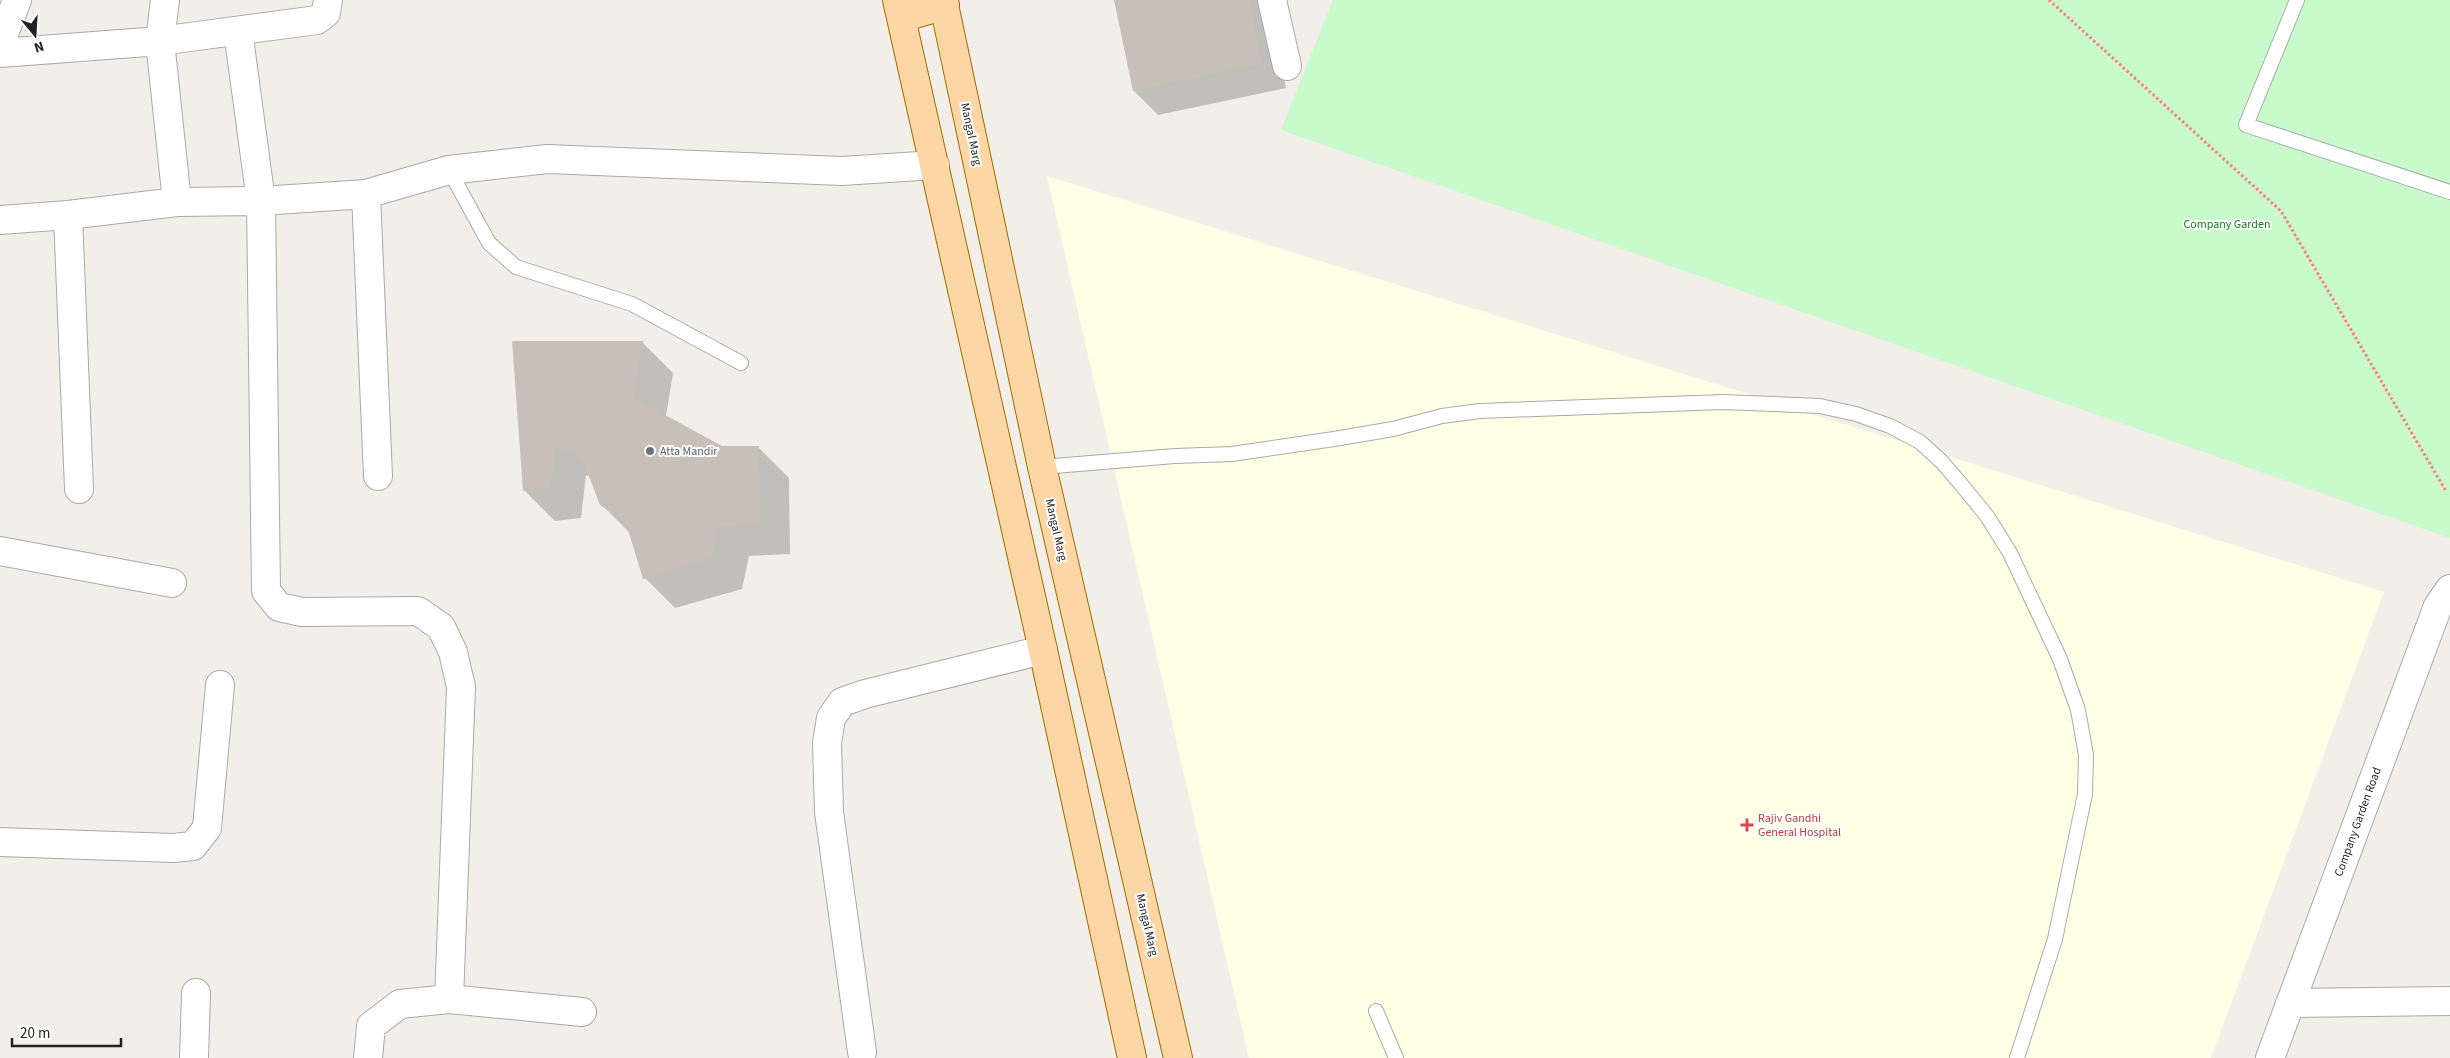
<svg xmlns="http://www.w3.org/2000/svg" width="2450" height="1058" viewBox="0 0 2450 1058" font-family="'Source Sans 3',sans-serif">
<style>
.education{fill:#ffffe5}
.park{fill:#c8facc}
.shadow{fill:#0003}
.building{fill:#c7bfb8}
.lines{fill:none;stroke-linecap:round;stroke-linejoin:round}
.lane-casing{stroke:#a9a9a9;stroke-width:16}
.street-casing{stroke:#a9a9a9;stroke-width:30}
.primary-casing{stroke:#a06b00;stroke-width:30}
.path{stroke:#fa8072;stroke-width:3;stroke-dasharray:2.5 2.5;stroke-linecap:butt}
.lane{stroke:#fff;stroke-width:14}
.street{stroke:#fff;stroke-width:28}
.primary{stroke:#fcd6a4;stroke-width:28}
.worship-dot{fill:#6b7280;stroke:#fff;stroke-width:2}
.health-dot{fill:#e0444e;stroke:#fff;stroke-width:2}
.labels{text-anchor:middle;dominant-baseline:central;stroke-width:4;stroke-linejoin:round;paint-order:stroke}
.street-label{font-size:12px;fill:#222;stroke:#fff}
.park-label{font-size:12px;fill:#0c8416;stroke:#fff}
.worship-label{font-size:12px;fill:#5b616d;stroke:#fff;text-anchor:start}
.health-label{font-size:12px;fill:#be3a42;stroke:#fff;text-anchor:start}
</style>
<rect width="100%" height="100%" fill="#f2efe9"/>
<path class="education" d="M1047,176L2384,592L2211,1058H1249Z"/>
<path class="park" d="M1333,0H2450V538L1281,130Z"/>
<path class="shadow" d="M1115,0H1268L1286,88L1158,115L1134,91Z
M513,342H642L673,373L666,416L722,447H758L789,478L790,554L749,556L742,589L675,608L645,578L631,534L601,504L591,477L586,475L581,518L555,521L524,490Z"/>
<path class="building" d="M1114,0H1249L1262,64L1133,91Z
M512,341H643L634,398L722,446H759L760,524L718,526L712,558L643,579L626,523L600,505L582,458L556,446L551,488L523,491Z"/>
<g class="lines">
<defs>
<path id="lane" d="M2297,0L2246,125L2450,192
M449,170L489,243L516,267L632,304L741,363
M1042,467L1175,456L1232,454L1334,439L1393,429L1442,416L1480,411L1723,402L1820,406L1856,414L1890,426L1920,442L1941,461L1960,483L1987,516L2010,553L2060,659L2078,710L2086,755L2085,794L2055,939L2017,1058
M1376,1011L1396,1058"/>
<path id="street" d="M165,0L160,41L177,202
M1272,0L1287,66
M238,31L261,201L266,591L279,607L302,612L418,611L441,627L453,652L461,687L449,999
M0,44L17,0
M0,53L160,41L317,20L326,13L328,0
M366,194L378,476
M68,215L79,489
M0,220L68,215L177,202L261,201L366,194L449,170L547,159L842,171L935,165
M0,551L172,583
M0,842L173,848L193,846L207,828L220,685
M2290,1003L2450,1001
M862,1052L829,812L827,743L831,718L842,702L865,694L1043,650
M194,1058L196,993
M368,1058L371,1026L400,1004L449,999L582,1012
M2270,1058L2438,606L2450,589"/>
<path id="primary" d="M897,0L1043,650L1132,1058
M943,0L1042,467L1178,1058
M901,18L945,5"/>
</defs>
<use href="#lane" class="lane-casing"/>
<use href="#street" class="street-casing"/>
<use href="#primary" class="primary-casing"/>
<path class="path" d="M2049,0L2281,211L2446,491"/>
<use href="#lane" class="lane"/>
<use href="#street" class="street"/>
<use href="#primary" class="primary"/>
</g>
<circle class="worship-dot" cx="650" cy="451" r="5"/>
<path class="health-dot" d="M1744.5 817.5h5v5h5v5h-5v5h-5v-5h-5v-5h5z"/>
<g class="labels">
<g class="street-label">
<text transform="translate(971 134) rotate(78)">Mangal Marg</text>
<text transform="translate(1056 530) rotate(77)">Mangal Marg</text>
<text transform="translate(2358 822) rotate(-70)">Company Garden Road</text>
<text transform="translate(1147 925) rotate(77)">Mangal Marg</text>
</g>
<g class="park-label">
<text x="2227" y="224">Company Garden</text>
</g>
<g class="worship-label">
<text x="660" y="451">Atta Mandir</text>
</g>
<g class="health-label">
<text x="1758" y="818">Rajiv Gandhi<tspan x="1758" dy="14">General Hospital</tspan></text>
</g>
</g>
<g transform="translate(35 35) rotate(162)" stroke="#ffffff" stroke-width="4" paint-order="stroke">
<path d="M0-4L9 19L0 12L-9 19Z" fill="#222222"/>
<text y="-8" font-size="14" font-weight="bold" text-anchor="middle" fill="#222222">N</text>
</g>
<path d="M12 1038v8h109v-8" fill="none" stroke="#222222" stroke-width="2.5"/>
<text x="20" y="1038" font-size="15" fill="#222222" stroke="#ffffff" stroke-width="4" paint-order="stroke">20 m</text>
</svg>
